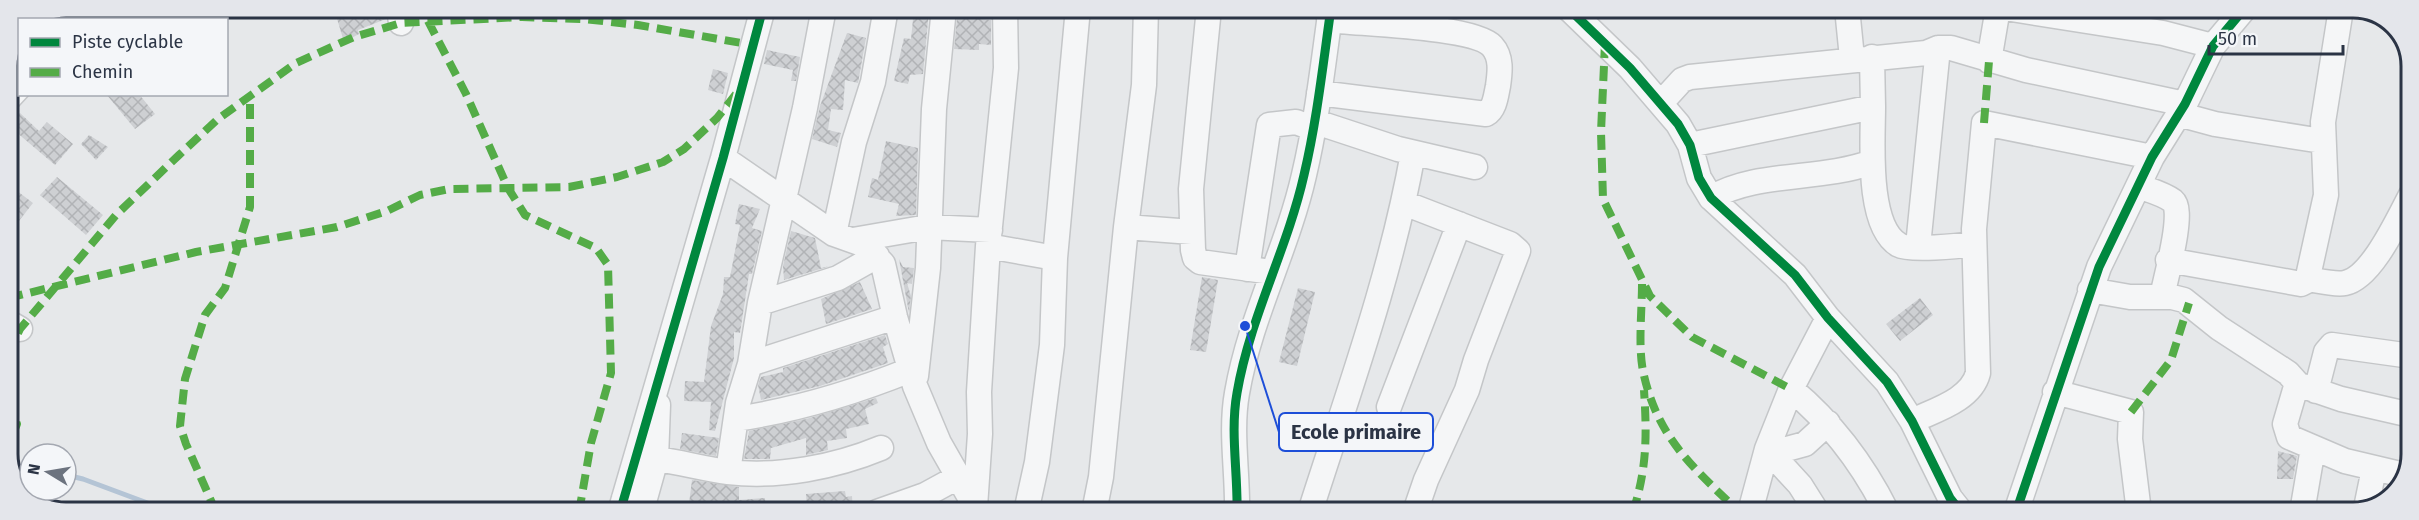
<svg xmlns="http://www.w3.org/2000/svg" width="2419" height="520" viewBox="0 0 2419 520" font-family="'Fira Sans',sans-serif">
<style>
.lines{fill:none;stroke-linecap:round;stroke-linejoin:round}
.stream{stroke:#b4c4d5;stroke-width:5}
.building{fill:url(#building-cross-hatch)}
.minor-casing{stroke:#c4c6c8;stroke-width:27}
.minor{stroke:#f5f6f7;stroke-width:24}
.quiet{stroke:#54ac47;stroke-width:8;stroke-dasharray:15 8;stroke-linecap:butt}
.cycleway-casing{stroke:#f4f6f9;stroke-width:13}
.cycleway{stroke:#00873e;stroke-width:9}
.rim{fill:none;stroke:#2b3445;stroke-width:3}
.leader{fill:none;stroke:#1d4ed8;stroke-width:2}
.callout-dot{fill:#1d4ed8;stroke:#f4f6f9;stroke-width:2}
.callout{fill:#f4f6f9;stroke:#1d4ed8;stroke-width:2}
.callout-label{font-size:20px;text-anchor:middle;font-weight:bold;fill:#2b3445}
</style>
<defs>
<pattern id="building-cross-hatch" width="8" height="8" patternUnits="userSpaceOnUse" patternTransform="scale(1.5)"><rect width="8" height="8" fill="#ced0d3"/><path d="M0 0l8 8M0 8l8-8" fill="none" stroke="#b1b3b6"/></pattern>
</defs>
<rect width="100%" height="100%" fill="#e6e8ea"/>
<g class="lines">
<path class="stream" d="M10,465L30,468
M66,475L83,479L169,511"/>
</g>
<path class="building" d="M352,8H385L386,19L358,30L359,34L344,42L335,12Z
M958,8L970,9L966,18L991,20V45L979,44V50L954,49Z
M914,9L929,11L923,74L910,75L908,84L894,81L904,38L911,39Z
M847,33L866,38L858,83L845,80L843,110L831,109L828,130L841,133L837,147L812,139L820,106Z
M767,50L800,57L796,81H791L793,70L764,64Z
M713,69L728,73L723,94L708,90Z
M106,94H139L155,114L135,129Z
M20,113L39,131L47,122L73,144L55,165L9,126Z
M89,135L108,147L96,160L81,144Z
M886,141L918,148L916,215L896,216L899,204L868,197L872,178L878,180Z
M57,177L103,215L86,235L40,195Z
M8,184L33,203L8,235Z
M739,204L760,209L752,228L762,231L752,274H749L740,333L734,332V358L715,431L709,430L711,402L684,401L685,381L704,382L711,326L723,294L724,277H730L740,225L735,224Z
M791,231L815,238L821,268L830,266L784,280L783,266Z
M899,259L903,267L914,268L912,284L907,283L911,296L909,313Z
M1202,277L1218,280L1206,352L1190,350Z
M860,282L872,309L826,324L821,299Z
M1298,288L1315,292L1297,366L1279,362Z
M1920,298L1933,315L1900,341L1886,324Z
M885,335L888,344L883,347L888,363L820,386L761,400L758,385L761,377L783,372V368Z
M876,398L878,403L865,409L869,424L846,429L847,438L827,441L828,450L806,455V438L771,448L770,459H744L749,431L806,419Z
M682,433L719,438L716,456L680,449Z
M2278,451L2297,456L2293,479H2277Z
M692,480L739,487V500L765,498L766,512H719L689,504Z
M845,491L846,497L852,496L853,512H831L830,507L807,509L806,494Z"/>
<g class="lines">
<defs>
<path id="minor" d="M399,8L401,23
M1209,8L1191,189L1193,250L1195,258L1200,262L1272,272
M1568,8L1630,68L1678,124L1690,145L1699,178L1711,198L1795,275L1828,318L1887,382L1912,421L1950,498L1961,512
M1847,8L1852,58
M2005,8L2163,33L2213,46
M90,20L104,8
M1989,61L1998,8
M1319,93L1486,114C1495,109 1496,95 1498,86C1500,72 1502,57 1492,46C1473,26 1360,24 1329,20
M8,99L20,86
M1661,103L1682,80L1690,77L1926,53L1938,48H1951L2026,70L2185,104
M1873,107C1873,140 1866,226 1899,245C1910,251 1959,246 1973,244
M2178,114L2215,124L2322,141
M1313,121L1398,149L1475,167
M1690,145L1873,107L1872,57
M723,158L834,234L865,245L883,264L895,317L915,386L939,443L976,508
M2138,186C2149,190 2164,194 2173,201C2185,211 2165,280 2162,297
M1711,198C1756,171 1821,181 1872,162
M1404,203L1510,244L1518,251L1476,360L1467,390L1426,480L1415,512
M1126,227L1192,232
M834,234L854,142L873,82L886,8
M853,240L928,227L990,230
M988,246L1055,258
M1918,246L1938,48
M2168,260L2301,284L2307,281L2326,195L2323,122L2341,9
M1247,269L1269,125L1296,122L1312,128
M2308,279C2320,281 2335,285 2345,283C2372,278 2399,217 2411,195
M2090,290L2130,297H2172L2184,300L2219,328L2288,373L2297,383L2285,424L2289,437L2345,461L2404,475
M760,303L838,278L877,256
M8,322L20,329
M750,364L895,317
M916,376L928,268L934,109L944,8
M2303,386L2341,399L2411,415
M1791,389C1832,423 1863,464 1887,512
M2316,391L2326,352L2332,345L2411,356
M2055,392L2131,412L2130,439L2139,512
M1389,407L1459,224
M736,419C796,410 853,393 910,370
M1912,421C1935,410 1971,400 1978,373L1974,229L1984,123L2152,157
M1767,449L1800,485L1817,512
M1776,458L1783,450L1805,444L1828,423
M656,459C680,462 704,469 728,472C778,478 835,467 881,448
M728,472L738,403L750,364L760,303L805,108L824,8
M624,498L642,509L656,459L658,405
M975,507L980,434L979,392L988,246L1006,68L1005,8
M2366,508L2374,469
M620,512L723,158L763,8
M877,512L925,495L958,477
M1026,512L1037,462L1052,345L1055,258L1078,8
M1094,512L1101,477L1126,227L1144,85L1146,8
M1237,512C1238,473 1230,432 1237,393C1250,317 1287,250 1304,175C1317,120 1323,64 1331,8
M1310,512C1348,393 1391,276 1413,153
M1750,512L1767,449L1791,389L1828,318
M2016,512L2099,267L2152,157L2185,104L2213,46L2244,9
M2302,512L2313,448"/>
</defs>
<use href="#minor" class="minor-casing"/>
<use href="#minor" class="minor"/>
<path class="quiet" d="M428,21L466,94L508,188L525,215L596,248L608,265L611,373L591,443L579,512
M1605,43L1601,132L1603,199L1650,296L1692,337L1791,389
M1984,123L1989,61
M1642,284C1642,310 1638,346 1643,371C1657,438 1693,467 1739,512
M8,298L196,252L337,227L387,211L420,195L449,189L569,187L617,177L663,162L684,149L717,118L736,94
M8,354L20,329L116,215L179,155L218,119L296,63L354,37L401,23L522,17L584,19L638,25L753,45
M8,401L17,424L8,446
M2131,412L2171,360L2189,303
M216,512L186,444L180,426L185,379L205,315L225,288L250,207V96
M1633,512C1647,468 1647,436 1644,390"/>
<defs>
<path id="cycleway" d="M1568,8L1630,68L1678,124L1690,145L1699,178L1711,198L1795,275L1828,318L1887,382L1912,421L1950,498L1961,512
M620,512L723,158L763,8
M1237,512C1238,473 1230,432 1237,393C1250,317 1287,250 1304,175C1317,120 1323,64 1331,8
M2016,512L2099,267L2152,157L2185,104L2213,46L2244,9"/>
</defs>
<use href="#cycleway" class="cycleway-casing"/>
<use href="#cycleway" class="cycleway"/>
</g>
<path d="M0 0H2419V520H0ZM66 18H2353A48 48 0 0 1 2401 66V454A48 48 0 0 1 2353 502H66A48 48 0 0 1 18 454V66A48 48 0 0 1 66 18Z" fill="#e4e6eb" fill-rule="evenodd"/>
<path class="rim" d="M66 18H2353A48 48 0 0 1 2401 66V454A48 48 0 0 1 2353 502H66A48 48 0 0 1 18 454V66A48 48 0 0 1 66 18Z"/>
<path class="leader" d="M1245 326L1279 432"/>
<circle class="callout-dot" cx="1245" cy="326" r="6"/>
<rect class="callout" x="1279" y="413" width="154" height="38" rx="6"/>
<g class="callout-label">
<text x="1356" y="439">Ecole primaire</text>
</g>
<rect x="18" y="18" width="210" height="78" fill="#f4f6f9" stroke="#a4a8b1" stroke-width="1.5"/>
<rect x="30" y="38" width="30" height="9" fill="#00873e" stroke="#a4a8b1" stroke-width="1.5"/>
<text x="72" y="48" font-size="18" fill="#2b3445">Piste cyclable</text>
<rect x="30" y="68" width="30" height="9" fill="#54ac47" stroke="#a4a8b1" stroke-width="1.5"/>
<text x="72" y="78" font-size="18" fill="#2b3445">Chemin</text>
<g transform="translate(48 472) rotate(281)"><circle r="28" fill="#f4f6f9" stroke="#a4a8b1" stroke-width="1.5"/>
<path d="M0-4.5L10 22L0 15L-10 22Z" fill="#6c737f"/>
<text y="-9" font-size="16" font-weight="bold" text-anchor="middle" fill="#2b3445">N</text>
</g>
<path d="M2209 45v9h134v-9" fill="none" stroke="#2b3445" stroke-width="3"/>
<text x="2218" y="45" font-size="18" fill="#2b3445" stroke="#f4f6f9" stroke-width="4.5" paint-order="stroke">50 m</text>
</svg>
